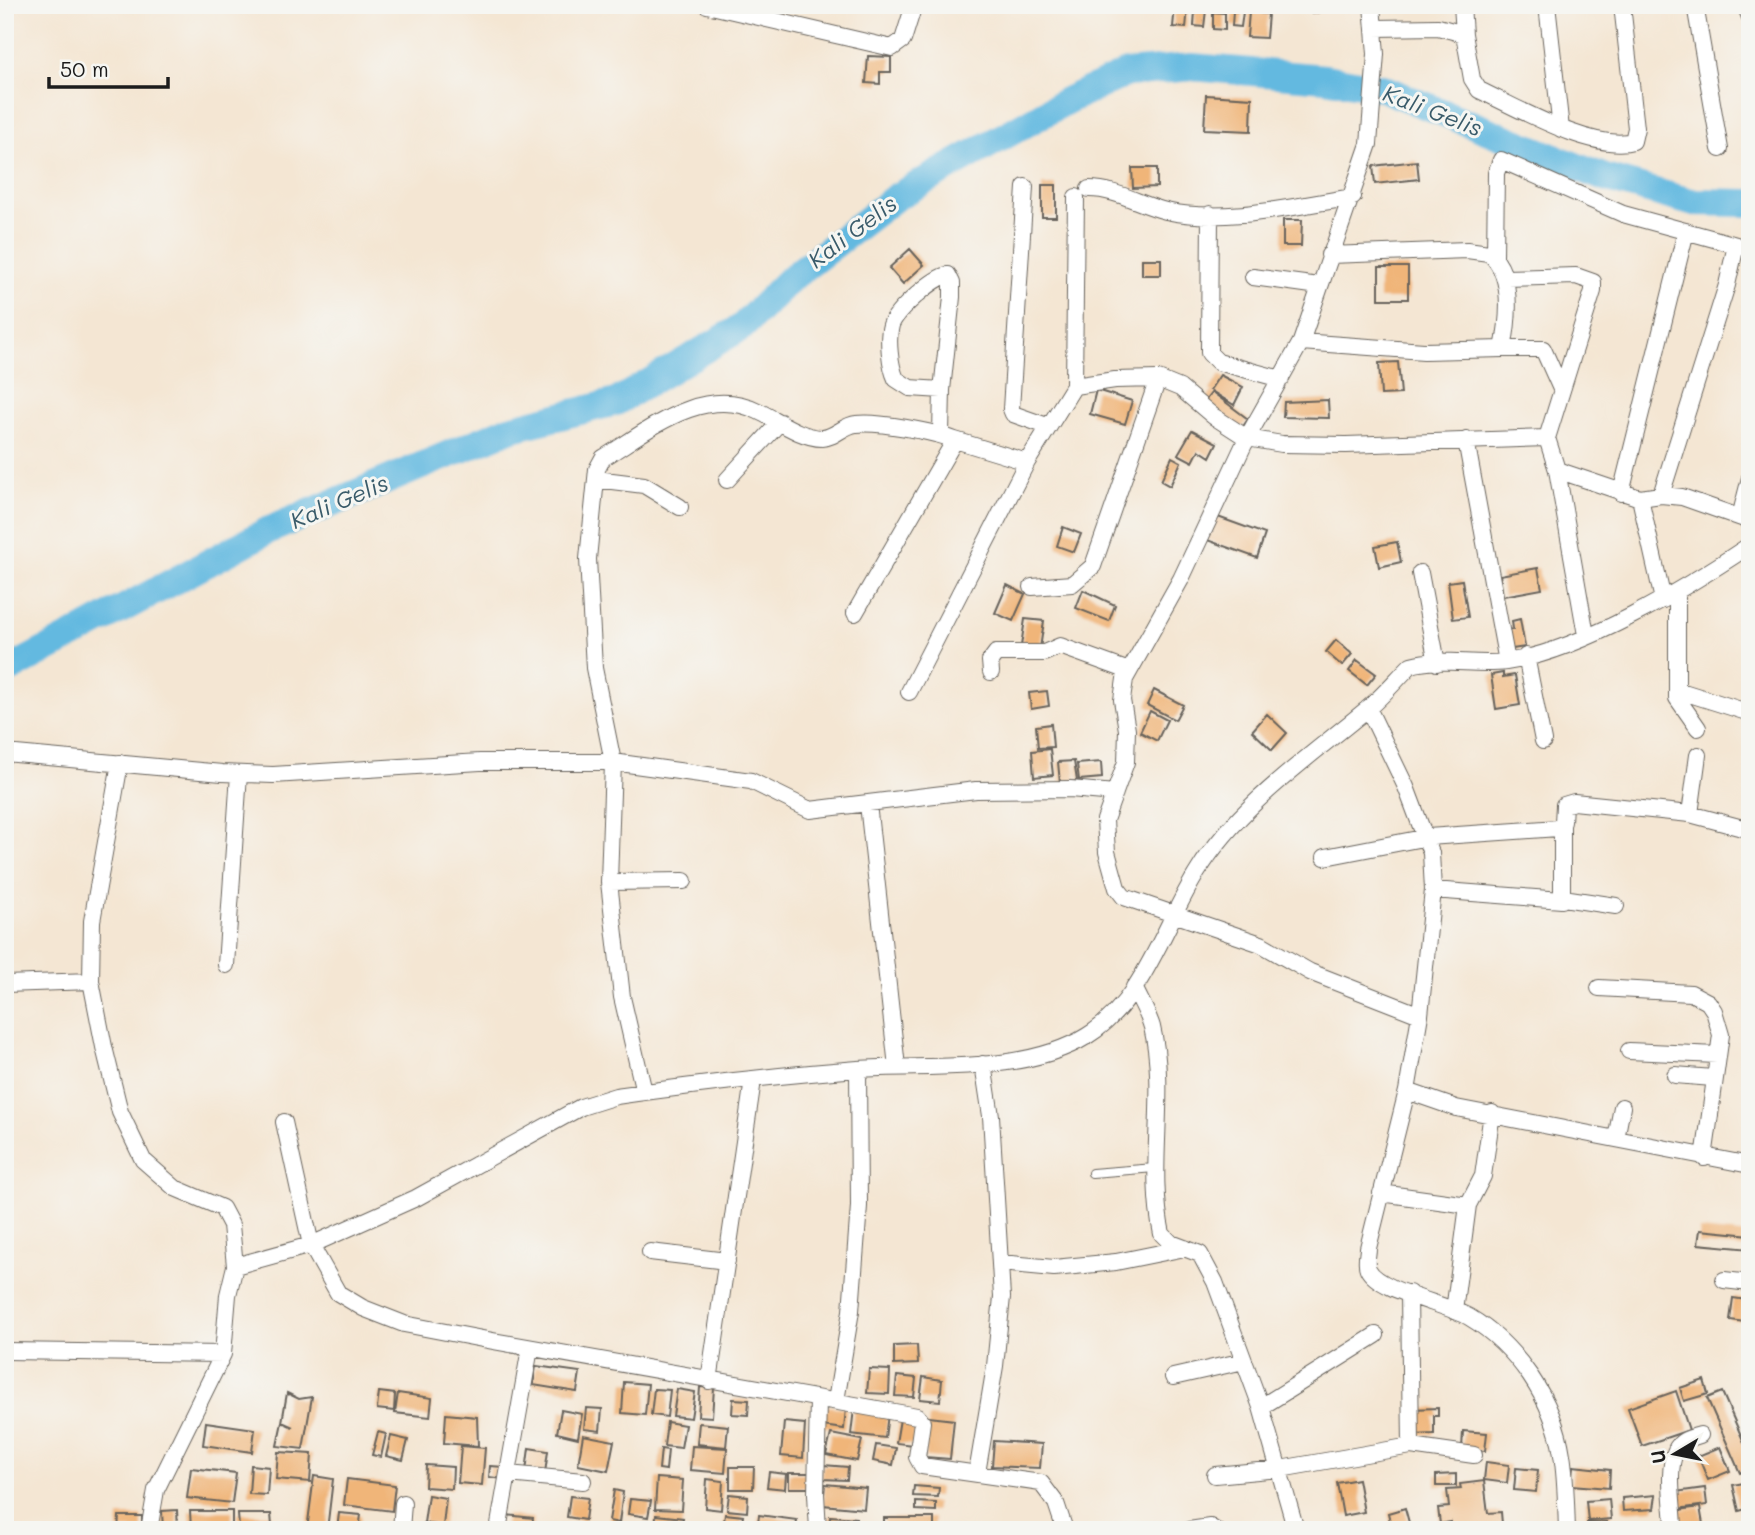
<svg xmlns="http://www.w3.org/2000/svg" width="1755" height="1535" viewBox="0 0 1755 1535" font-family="Mali,sans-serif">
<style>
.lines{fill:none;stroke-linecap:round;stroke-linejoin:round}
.river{stroke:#64b9e0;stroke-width:28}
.building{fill:#f0b579}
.lane-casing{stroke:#68635c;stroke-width:10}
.street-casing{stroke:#68635c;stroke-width:18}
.lane{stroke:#fff;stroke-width:8}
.street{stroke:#fff;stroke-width:16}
.labels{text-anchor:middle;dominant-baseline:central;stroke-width:6;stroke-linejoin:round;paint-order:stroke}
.water-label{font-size:23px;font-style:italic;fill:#395b6a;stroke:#f6f6f2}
</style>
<rect width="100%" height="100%" fill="#f6f6f2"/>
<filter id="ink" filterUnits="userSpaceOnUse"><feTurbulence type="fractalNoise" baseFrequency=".0143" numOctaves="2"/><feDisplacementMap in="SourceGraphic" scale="14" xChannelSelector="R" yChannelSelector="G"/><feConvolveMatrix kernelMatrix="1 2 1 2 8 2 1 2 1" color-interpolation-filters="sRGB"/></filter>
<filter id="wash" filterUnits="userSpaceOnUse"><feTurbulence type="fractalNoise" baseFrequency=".00686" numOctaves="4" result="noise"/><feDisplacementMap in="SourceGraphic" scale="28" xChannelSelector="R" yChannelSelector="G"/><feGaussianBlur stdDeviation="1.57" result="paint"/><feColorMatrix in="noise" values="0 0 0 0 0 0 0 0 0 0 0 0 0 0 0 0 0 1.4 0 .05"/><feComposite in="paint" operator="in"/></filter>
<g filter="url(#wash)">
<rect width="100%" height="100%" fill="#f4e6d3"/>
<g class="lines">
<path class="river" d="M5,672L269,530L509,429L616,402L742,327L790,279L896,197L1068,100L1127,73L1192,67L1325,78L1382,88L1605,178L1691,202L1750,203"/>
</g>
<g id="blocks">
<path class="building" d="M1312,5H1346L1347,8L1313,13Z
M1175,6L1188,7L1186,28L1173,27Z
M1195,10H1206L1204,27L1194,26Z
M1233,11L1243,12L1241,27L1232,26Z
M1213,12L1225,13V30L1213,29Z
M1249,12L1268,14L1266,38L1247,37Z
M868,56L891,57V72H880V84L866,83Z
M1206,95L1252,98L1251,131L1204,129Z
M1417,161L1419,179L1375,184L1373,166Z
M1132,168H1157V187L1133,188Z
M1042,185H1056V217H1042Z
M1283,220H1302L1301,246H1283Z
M910,249L924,265L903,284L889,268Z
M1142,259H1161V275H1142Z
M1379,267H1408V299H1379Z
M1398,362L1401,394L1381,395L1379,363Z
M1220,375L1243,387L1234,405L1210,390Z
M1096,390L1132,401L1125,424L1090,414Z
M1212,392L1248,419L1242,428L1205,401Z
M1328,400L1329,418L1283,417L1284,402Z
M1192,430L1217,443L1210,457L1199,450L1193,462L1178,454Z
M1172,457L1181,462L1170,486L1161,481Z
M1215,516L1265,534L1257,558L1207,540Z
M1063,527L1081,534L1074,552L1057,546Z
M1397,542L1401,562L1379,567L1375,546Z
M1538,568L1542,589L1503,596L1500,575Z
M1462,580L1468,617L1453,619L1448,582Z
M1007,585L1025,594L1013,621L995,613Z
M1083,590L1115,605L1109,621L1076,608Z
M1025,619L1044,621L1040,649L1021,646Z
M1520,619L1525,647L1506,650L1503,631L1513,629L1512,621Z
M1336,640L1352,654L1342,666L1326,652Z
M1357,660L1376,674L1367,685L1349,671Z
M1503,673V677L1515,675L1520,705L1496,709L1491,675Z
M1154,690L1183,705L1175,720L1147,705Z
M1047,691L1049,706L1031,709L1029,693Z
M1150,711L1167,720L1157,741L1140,732Z
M1267,714L1287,733L1272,750L1252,731Z
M1051,724L1053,747L1038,748L1036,726Z
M1050,749L1053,775L1034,777L1032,751Z
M1074,761L1077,781L1060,783L1058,762Z
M1101,762L1102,778L1079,780L1077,764Z
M1700,1230L1750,1235V1249L1698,1244Z
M1733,1298L1747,1300L1745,1322L1730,1320Z
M917,1345L918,1364L894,1365V1346Z
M536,1366L580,1372L577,1392L533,1385Z
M869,1369L890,1370L889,1394L867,1393Z
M897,1376L916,1378L914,1397L895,1396Z
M923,1377L942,1380L940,1401L920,1399Z
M1704,1380L1708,1394L1684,1401L1680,1388Z
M624,1382L648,1384L645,1415L622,1413Z
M700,1387L714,1388L712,1417L698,1416Z
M654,1389L670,1390L667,1417L651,1415Z
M677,1389L695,1392L691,1418L673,1416Z
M1676,1391L1689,1430L1642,1446L1628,1408Z
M379,1392L395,1394L394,1411L377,1409Z
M1722,1392L1750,1456V1469L1740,1473L1707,1398Z
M287,1393L299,1399L312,1397L303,1449L277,1446L282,1422L293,1427L282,1422Z
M398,1393L432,1398L430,1417L395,1413Z
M733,1399L749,1400L748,1415L732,1414Z
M825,1406L846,1408L844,1429L822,1426Z
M586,1408L602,1409L600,1431L584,1429Z
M1438,1408V1416H1434V1434L1413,1435L1412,1409Z
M854,1409L888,1414L885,1438L851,1434Z
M561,1410L582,1414L578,1438L557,1433Z
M446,1414L477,1417L478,1446L444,1443Z
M929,1417L954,1420L950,1459L925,1457Z
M900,1419L916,1422L913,1445L896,1443Z
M206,1422L255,1429L252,1452L203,1445Z
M667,1422L685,1425L681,1448L664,1446Z
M784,1422L805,1424L803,1458L781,1456Z
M699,1423L728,1426L726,1447L697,1444Z
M1463,1431L1487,1433L1485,1451L1462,1449Z
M378,1432L386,1434L381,1457L372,1455Z
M831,1434L862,1440L857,1461L826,1455Z
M583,1435L614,1441L608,1471L578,1465Z
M391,1436L408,1440L403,1460L386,1456Z
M994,1441L1042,1444L1040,1468L992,1466Z
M876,1445L896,1448L893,1465L873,1461Z
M461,1446L485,1448L482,1485L458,1483Z
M692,1446L727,1448L725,1473L690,1470Z
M1720,1447L1730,1471L1708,1480L1698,1456Z
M529,1448L548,1451L545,1473L526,1471Z
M661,1449L668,1450L666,1470L659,1469Z
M278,1452L312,1454L310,1482L276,1479Z
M1486,1462L1509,1465L1507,1483L1484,1480Z
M251,1465L269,1467L267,1495L249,1494Z
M426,1465L453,1467L452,1489L425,1487Z
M823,1465L848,1467L847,1480L822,1479Z
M490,1466L504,1467L503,1479L489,1477Z
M1573,1466L1610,1470L1609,1488L1571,1485Z
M730,1467H754L753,1489H730Z
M191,1468L236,1473L232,1503L187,1498Z
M1516,1468L1538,1470L1536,1492L1514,1490Z
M769,1472L786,1474L785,1489L767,1487Z
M789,1473H809L810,1488H789Z
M1456,1474V1486H1436V1475Z
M314,1476L333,1479L327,1530H307Z
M657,1478L683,1480L681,1510L655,1509Z
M347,1479L395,1485L392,1511L344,1505Z
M707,1479L723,1481L721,1510L705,1508Z
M1358,1479L1364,1512L1343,1516L1337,1483Z
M1484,1481L1488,1513L1501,1512L1502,1524L1493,1526V1530H1452L1451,1522L1440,1524L1438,1508L1449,1507L1447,1490L1461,1489L1460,1484Z
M1749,1482L1750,1508L1739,1511L1733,1485Z
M825,1484L866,1488L864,1509L823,1505Z
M914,1486L939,1488L938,1497L913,1496Z
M1705,1488L1707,1505L1677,1509L1675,1492Z
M614,1490L623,1492L619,1523L609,1521Z
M729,1494L748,1496L747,1512L727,1510Z
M428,1495L446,1498L443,1526L424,1523Z
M1656,1495L1654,1509L1623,1511L1622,1498Z
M570,1496L588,1498L585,1520L567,1517Z
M630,1499L651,1501L648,1517L628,1514Z
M1609,1499L1611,1519L1588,1521L1586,1501Z
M916,1502L936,1503V1511L916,1510Z
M1700,1507L1704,1530H1682L1679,1510Z
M1405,1508L1411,1530H1392L1388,1513Z
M177,1510L178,1530H163L162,1511Z
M190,1511H232V1528L191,1529Z
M339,1513L361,1515L359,1530H337Z
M238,1514H271L272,1526L239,1527Z
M725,1514L743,1516L741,1530H723Z
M506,1515L533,1518L532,1530H505Z
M656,1515L683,1518L681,1530H655Z
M759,1515L797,1520L796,1530H757Z
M119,1516H142V1530H118Z
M830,1516L856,1518V1530H829Z
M884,1518H934V1530H884Z
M1607,1522L1608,1530H1587V1523Z
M1516,1526H1548V1530H1516Z"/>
</g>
</g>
<g filter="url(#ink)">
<use href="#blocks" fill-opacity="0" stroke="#68635c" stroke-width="2"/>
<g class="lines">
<defs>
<path id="lane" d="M1092,1173L1155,1168"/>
<path id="street" d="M707,5L892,48L903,40L914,5
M1372,5L1376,54L1369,144L1301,342L1247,438L1181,579L1125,679L1122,700L1127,730L1126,762L1105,820L1107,852L1117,888L1124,897L1261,944L1310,972L1420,1015
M1462,5L1464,34
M1547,5L1561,129
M1695,5L1720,149
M1745,5L1750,17
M1375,28L1438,27L1464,34L1472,79L1479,90C1516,107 1593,152 1633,141L1636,128L1622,5
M1025,187L1011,409L1013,414L1047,426
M1089,189C1117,189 1140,205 1166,211C1223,224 1296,206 1353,197
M1210,214L1209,353L1218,362L1281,379
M1495,257L1496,173L1501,160L1623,214L1736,245L1727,285L1661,495L1640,498
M1253,277L1319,286
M1505,278L1576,276L1593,282V291L1547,438
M1301,342L1424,351L1503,349C1509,319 1514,274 1489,253L1467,250L1329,255
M1503,349H1543L1561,389
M1074,386L1076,197
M941,434L942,390L910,388L896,379C890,366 887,339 891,325C896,311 934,277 948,275L952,283V297L942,390
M1466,440L1507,662
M1027,462L1074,386L1115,380L1158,379L1180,388L1213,416L1247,438L1282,444L1346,445L1547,438L1557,470L1640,498L1663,600
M1557,470L1586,635
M596,479L644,485L680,507
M727,480L780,422
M1621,493L1686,231
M1661,495L1682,497L1750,521
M1740,517L1750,478
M1420,573L1437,663
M1032,587L1072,584L1093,566L1158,379
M1677,591V698L1698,728
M1526,656L1543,741
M991,672L990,661L996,653H1044L1060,646L1129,671
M1677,690L1750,713
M909,692L1027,462L955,440
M1368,708L1406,787L1431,853L1433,890L1420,1015L1407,1091L1456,1108L1750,1165
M5,753L222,773L273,775L480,762H613L751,781L810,810L976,790L1070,789L1115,793
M120,763L92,921L91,981L104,1047L120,1112L143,1160L175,1188L222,1208L231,1225L235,1266L228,1295L223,1354L156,1490L149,1530
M868,804L897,1067
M1690,814L1698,755
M1325,857L1428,837L1558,828L1563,822L1564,805L1574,802L1690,814L1750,830
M609,882L684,881
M1433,890L1562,900V825
M1563,898L1616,906
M226,965L239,774
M5,984L91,981
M1134,987C1140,1000 1148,1013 1152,1027C1168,1094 1147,1166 1162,1234L1171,1243L1200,1254L1215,1282L1261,1407L1296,1530
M1599,988L1691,993L1708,1002L1714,1011L1721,1035L1704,1158
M1629,1051L1717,1055
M1675,1075L1713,1078
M1407,1091L1368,1248C1368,1255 1365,1262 1368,1269C1378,1291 1447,1304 1469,1317C1516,1345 1554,1400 1562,1455C1566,1479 1566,1505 1567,1530
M644,1092L622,997L609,882L613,762L594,668L588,559L597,469L603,458C649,430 703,384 758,411C777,420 801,438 822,438C834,438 844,425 856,424C877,421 935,432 955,440L855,613
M284,1122L311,1245L338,1293L363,1308L404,1324L493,1341L917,1416L922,1422L917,1457L922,1466L1041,1483L1056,1503L1065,1530
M1616,1139L1622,1107
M1381,1193L1468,1205
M650,1252L727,1261
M1000,1263L1054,1268L1116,1262L1185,1248
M235,1266L311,1245L416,1198L581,1107L616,1096C696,1085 777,1075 858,1069C929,1064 1024,1075 1087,1036C1144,1001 1164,924 1198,871C1239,805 1307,759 1366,710C1382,697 1396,680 1411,665C1441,657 1475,666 1506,662C1582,651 1686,588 1750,545
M1724,1280L1750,1283
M1409,1293L1411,1446
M1454,1311L1468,1205L1483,1176L1492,1113
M5,1351L223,1354
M1173,1377L1244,1361
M709,1381L753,1080
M818,1399L816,1494L818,1530
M836,1401L851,1311L859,1206L858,1069
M1261,1407L1376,1335
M977,1473L995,1366L1002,1297L991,1116L983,1064
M508,1474L583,1481
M1215,1475L1280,1469L1411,1446L1474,1455
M401,1530L403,1503
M498,1530L530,1348
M1189,1530L1210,1527L1215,1530
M1674,1530C1674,1507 1666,1471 1676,1450C1680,1440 1691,1438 1700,1435"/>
</defs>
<use href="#lane" class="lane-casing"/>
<use href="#street" class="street-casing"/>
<use href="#lane" class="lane"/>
<use href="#street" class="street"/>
</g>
</g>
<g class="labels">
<g class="water-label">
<text transform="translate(1433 110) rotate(21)">Kali Gelis</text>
<text transform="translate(852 231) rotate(-37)">Kali Gelis</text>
<text transform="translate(339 501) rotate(-23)">Kali Gelis</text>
</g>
</g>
<rect width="1755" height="1535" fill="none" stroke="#f6f6f2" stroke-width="28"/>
<g transform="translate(1675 1454) rotate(260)" stroke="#f6f6f2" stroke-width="5" paint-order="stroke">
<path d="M0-5L12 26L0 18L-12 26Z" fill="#1c1c1c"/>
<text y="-10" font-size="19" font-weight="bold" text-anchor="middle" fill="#1c1c1c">U</text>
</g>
<path d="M49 77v10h119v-10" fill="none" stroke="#1c1c1c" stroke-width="3.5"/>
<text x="60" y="77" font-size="21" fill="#1c1c1c" stroke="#f6f6f2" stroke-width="5" paint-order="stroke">50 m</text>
</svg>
